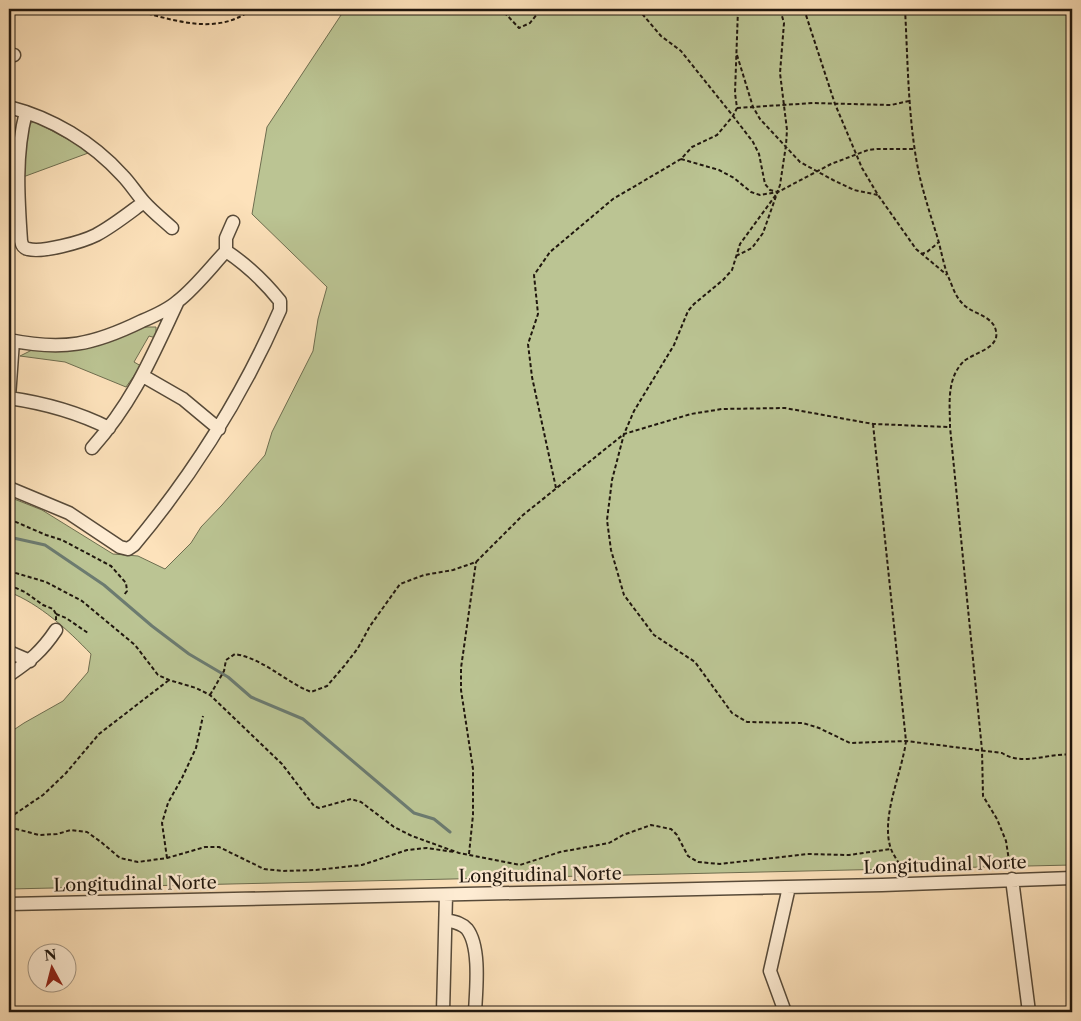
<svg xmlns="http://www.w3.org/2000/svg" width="1081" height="1021" viewBox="0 0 1081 1021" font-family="'Libre Caslon Text',serif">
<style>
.green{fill:#bbc493;stroke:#6e6e50}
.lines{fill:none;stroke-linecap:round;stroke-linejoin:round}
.stream{stroke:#6c7b70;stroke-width:3}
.minor-casing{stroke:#574a39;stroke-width:15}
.path{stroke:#20170e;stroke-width:2;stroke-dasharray:4 2.5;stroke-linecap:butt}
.minor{stroke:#feecd3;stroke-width:12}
.labels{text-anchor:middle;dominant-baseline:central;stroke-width:4.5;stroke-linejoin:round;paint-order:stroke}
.street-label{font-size:18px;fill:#20170e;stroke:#feecd3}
</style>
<rect width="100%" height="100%" fill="#fde2bb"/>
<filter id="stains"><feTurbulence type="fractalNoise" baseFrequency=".004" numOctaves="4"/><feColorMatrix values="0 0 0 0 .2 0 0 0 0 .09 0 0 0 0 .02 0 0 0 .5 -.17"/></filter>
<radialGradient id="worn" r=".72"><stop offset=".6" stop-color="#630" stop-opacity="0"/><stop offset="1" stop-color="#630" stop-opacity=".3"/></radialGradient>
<path class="green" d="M345,9H1072V865L9,889V733L24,723L63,701L88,672L91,654C68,630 40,604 9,592V497L42,510L113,554L138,556L165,569L191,543L201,527L222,505L265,455L272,432L313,351L318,319L327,287L252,214L267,127Z
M34,121L91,152L23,177L27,126Z
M143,327H156V338L149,336L134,362L141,366L126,387L65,362L20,356L34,349L99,345L114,340Z"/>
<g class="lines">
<path class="stream" d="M9,537L45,545L104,585L152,626L189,654L228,677L251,697L303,719L414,813L434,819L450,832"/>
<defs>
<path id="minor" d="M9,54L14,55
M9,107C52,118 92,142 122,175C130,183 136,193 144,202C152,211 162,219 172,228
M26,112C15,154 18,198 21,241C22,245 23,248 28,249C42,253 82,242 96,235C113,226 129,213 144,202
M9,340C63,351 93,345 142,321C154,316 168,310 178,301C194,289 212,266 226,251V238L233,222
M143,376L183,399L219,429
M9,397L13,341
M9,398C44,403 77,412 109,428
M92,448C134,401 152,356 178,301
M9,488L69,513L120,547L128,549L134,545C195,472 242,397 280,310V301C264,281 247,265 226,251
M9,652L30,661
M9,675C30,661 42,651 56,630
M1012,879L1029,1012
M9,904L882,885L1072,878
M446,920C454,922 462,923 467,929C481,947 476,991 475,1012
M443,1012L446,895
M785,1012L770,971L789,887"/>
</defs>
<use href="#minor" class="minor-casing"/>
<path class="path" d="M129,9C170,18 215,38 252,9
M492,9L503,11L519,28L530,23L541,9
M638,9L661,36L681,51L733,116L753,142L759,154L765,184L770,190L778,192L740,244L732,270L723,280L694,304L688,311L674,345L634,411L624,434L612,480L607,520L611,550L624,595L654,635L695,662L732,713L747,722L803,723L819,728L850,743L906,741L1002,753C1023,767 1049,752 1072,755
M804,9L835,104L862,168L878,195L916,249L947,275
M905,9C908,63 908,126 920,178C925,198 931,217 937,236C941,249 943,263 948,276C952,285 955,296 962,303C971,314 993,315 996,331C1000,349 972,353 963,362C946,380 950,405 950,427L982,750L983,796L997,819L1006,841L1010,867
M737,55L753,107L760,119L800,162L833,180L854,190L878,195
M737,108L813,103L891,105L909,101
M681,159L719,170L734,178L751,192L760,195L778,192L831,164L868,150L877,149H915
M921,254L927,252L939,242
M736,256L752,248L763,233L780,185L786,145L787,130L780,73L784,23L780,9
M873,424L906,741C902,773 880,818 891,849C894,857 901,865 904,873
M556,488L532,377L528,344L538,314L534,275L550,252L613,199L681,159L692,147L717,135L733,116L737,108L735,93L738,9
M9,519L46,535L62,540L111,566L126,583L127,591L124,595
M9,571L46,582L82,601L135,645L158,675L169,680L196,688L210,695L282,764L314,806L319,808L351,799L361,802L394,827L412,836L459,853L520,865L560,852L609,843L623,835L651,825L671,829L677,835L688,856L698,862L720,864L807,854L849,855L891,849
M9,585L25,592L43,605L53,609L56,614V620
M56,614L66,618L88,633
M210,695L224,671L226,660L235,654C264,659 284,681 311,692L327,686L345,665L358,648L370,626L400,584L424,575L453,570L476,562L523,515L624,434L691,414L722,409L785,408L873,424L950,427
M9,818L43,795L66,773L99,734L169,680
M9,827L39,835L57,834L71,830L87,832L101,842L120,858L138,862L167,858L205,847H219L264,869L283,871L316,870L362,865L407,850L427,848L454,852
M469,854L473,815V769L461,690V668L476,562
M167,858L162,823L168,803L182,778L196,748L203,716"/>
<use href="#minor" class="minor"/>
</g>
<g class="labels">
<g class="street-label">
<text transform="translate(945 865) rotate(-2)">Longitudinal Norte</text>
<text transform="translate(540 875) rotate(-1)">Longitudinal Norte</text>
<text transform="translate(135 884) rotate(-1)">Longitudinal Norte</text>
</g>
</g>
<rect width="1081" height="1021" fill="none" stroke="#fde2bb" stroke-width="30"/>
<rect x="10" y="10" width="1061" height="1001" fill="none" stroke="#20170e" stroke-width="2.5"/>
<rect x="15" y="15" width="1051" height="991" fill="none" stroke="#20170e"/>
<g transform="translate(52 968) rotate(353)"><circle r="24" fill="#feecd3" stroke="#a59784"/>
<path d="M0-4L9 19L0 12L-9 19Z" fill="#8f2418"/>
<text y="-8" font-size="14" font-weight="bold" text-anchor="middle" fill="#20170e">N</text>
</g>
<rect width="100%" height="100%" filter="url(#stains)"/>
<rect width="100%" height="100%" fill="url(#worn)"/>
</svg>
